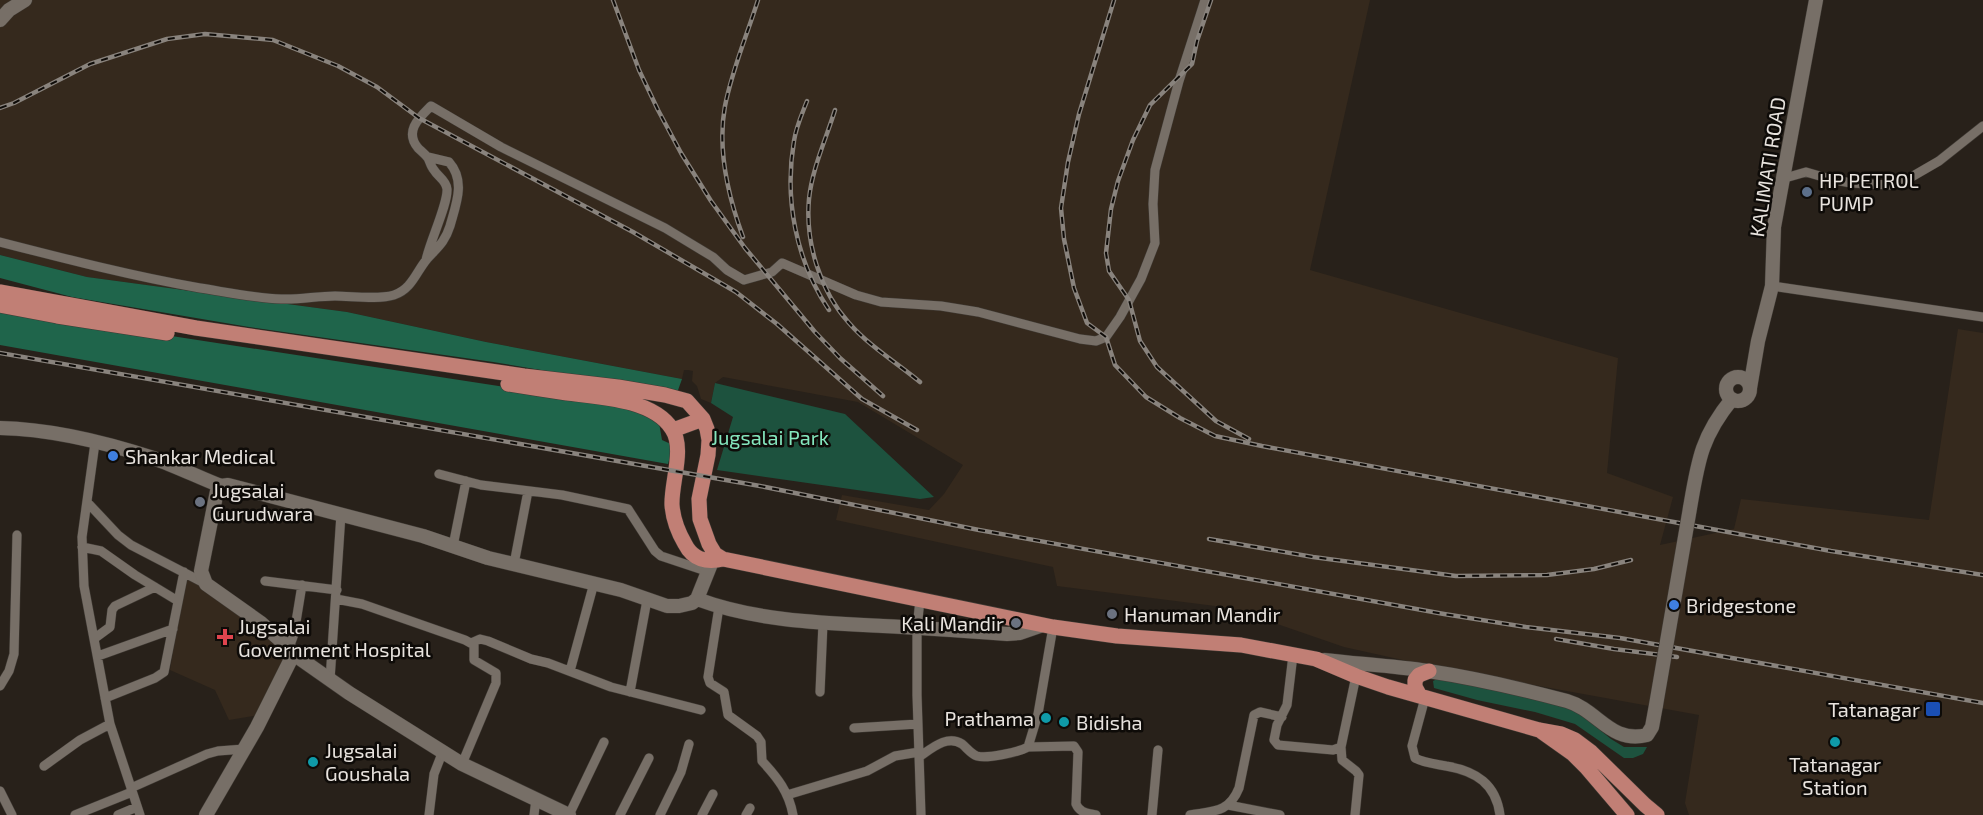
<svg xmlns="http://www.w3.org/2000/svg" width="1983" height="815" viewBox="0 0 1983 815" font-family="'Exo 2',sans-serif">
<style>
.built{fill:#35291d}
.green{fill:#1d523e}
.forest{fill:#1f654b}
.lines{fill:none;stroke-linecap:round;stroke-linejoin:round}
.street-casing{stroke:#403b35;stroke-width:10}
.secondary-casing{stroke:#403b35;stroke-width:15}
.primary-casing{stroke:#403b35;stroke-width:16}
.street{stroke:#776f67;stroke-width:9}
.secondary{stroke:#776f67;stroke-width:14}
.primary{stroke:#c17f75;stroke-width:15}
.rail-casing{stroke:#89837d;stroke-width:4.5}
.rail{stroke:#0e0b08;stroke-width:2;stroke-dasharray:7;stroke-linecap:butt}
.secondary-bridge-casing{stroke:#403b35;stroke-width:15;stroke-linecap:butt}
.secondary-bridge{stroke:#776f67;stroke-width:14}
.service-dot{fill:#5c6f8a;stroke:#0e0b08;stroke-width:2}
.shop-dot{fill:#3f7fe0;stroke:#0e0b08;stroke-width:2}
.worship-dot{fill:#6b7280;stroke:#0e0b08;stroke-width:2}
.health-dot{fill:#e0444e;stroke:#0e0b08;stroke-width:2}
.transit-dot{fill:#1a4fb4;stroke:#0e0b08;stroke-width:2}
.culture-dot{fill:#0f9aa8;stroke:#0e0b08;stroke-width:2}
.labels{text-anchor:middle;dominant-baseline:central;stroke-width:5;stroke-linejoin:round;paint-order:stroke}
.street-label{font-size:20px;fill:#e8e3de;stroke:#0e0b08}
.poi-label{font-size:20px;fill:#e8e3de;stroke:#0e0b08;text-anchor:start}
.park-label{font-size:20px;fill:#85e7be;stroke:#0e0b08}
</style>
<rect width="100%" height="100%" fill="#28211a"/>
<path class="built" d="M0,0H1370L1310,270L1618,358L1607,473L1673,497L1660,545L1734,529L1741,499L1929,520L1958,329L1983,333V815H1689L1685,803L1699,715L1439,668L1344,647L1231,608L1057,586L1053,567L836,520L842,495L929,510L944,494L963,465L858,402L723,377L715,383L711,403L701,399L697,386L692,381L693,371L688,370H684L682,379L486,342L347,312L87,277L0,255Z
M185,576L206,587L288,650L259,715L229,720L215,690L170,670Z"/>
<path class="green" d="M715,383L845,414L934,497L920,499L717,470L733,417L711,403Z
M1439,678L1573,708L1611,739L1624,747H1647L1643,754L1633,758H1624L1575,724L1535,712L1477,700L1434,688L1433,681Z"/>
<path class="forest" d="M0,255L87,277L347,312L486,342L682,379L677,393L493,362L249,327L72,297L0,278Z
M0,307L152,333L623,405L658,417L662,440L673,445L668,464L0,345Z"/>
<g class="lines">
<defs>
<path id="street" d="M1785,178L1806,172L1830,179L1851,183L1890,185L1901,183L1939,161L1983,126
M0,242C66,259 132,276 200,288C226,292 254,298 281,299C299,300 317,296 335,296C352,296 378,300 394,295C412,289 416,272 427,259C438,247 445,242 450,226C456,204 466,181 449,162L428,157
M426,260C430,241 448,204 447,189C446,180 438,177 434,170C431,167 430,162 428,158C425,154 421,151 418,148C404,131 419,118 431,106L501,147L665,228L713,257L727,270L744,280L772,272L782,263L856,295L881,302L941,306L978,312L1080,339L1096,341L1106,337L1120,317L1141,279L1155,243L1153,204L1155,170L1179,81L1205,0
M1772,286L1983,317
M95,443L82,537L84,586L110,724L140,815
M439,474L481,485L562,495L628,509L655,551L661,556L709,572
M87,502L118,535L131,545L206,584
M453,546L466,481
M82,547L101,551L135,575L178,601
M514,564L528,491
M265,581L337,590
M336,599L362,604L465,640L474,645V660L496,673V683L462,764
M920,600L917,628V695L921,815
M719,607L708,677L710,683L724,692L728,715L757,736L761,742L762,761C777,777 789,792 793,815
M95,638L110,627L112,610L115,606L155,587
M471,643L480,639L488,641L531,659L548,663L611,687L701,710
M289,648L294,634L302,585
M1293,655L1287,705L1277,725L1274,740L1278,745L1333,750L1341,747L1356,676
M98,656L173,629
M570,671L594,583
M330,680L341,514
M0,686L9,671L14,654L17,535
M630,692L647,600
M820,692L823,623
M105,698L155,678L164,672L184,572
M1425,698L1412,746L1415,758C1424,763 1436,764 1446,766C1476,771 1496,784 1500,815
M854,728L918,724
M1028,747L1074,746L1078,752L1076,804C1080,813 1087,813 1096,815
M1341,747L1342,760L1356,771L1359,775L1355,815
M919,757C931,749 947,734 962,744C967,748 971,754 977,756C987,759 1019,752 1028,747L1038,714L1053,627
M44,766L80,740L110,724
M131,788L207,754L218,751L244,749
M0,791L12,815
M787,795L867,771L895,756L919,752
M1228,805L1280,815
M75,815L132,792
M118,815L137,807
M429,815L434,774L443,751
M534,815L536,799
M569,815L604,742
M620,815L649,758
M660,815L681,772L689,744
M702,815L713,794
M746,815L750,808
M1152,815L1158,750
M1190,815C1213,811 1229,813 1239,788L1254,715L1260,712L1282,717"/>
<path id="secondary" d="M0,20L9,10L25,0
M1726 389a12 12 0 1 1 24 0a12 12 0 1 1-24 0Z
M1750,388L1758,341L1772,286L1774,227L1816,0
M0,428C51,429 104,442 153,458C176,466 198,477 221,486
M1690,508C1698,461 1701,437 1732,399
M697,599C756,621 821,623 883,626C925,628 966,631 1007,634L1020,633L1043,625
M292,653L349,693L462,764L569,815
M1324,660C1359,664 1394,666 1428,671C1475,678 1522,689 1567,701C1598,710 1610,744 1647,735L1652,727L1656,705
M206,815L257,727L291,659L292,653L289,648L261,623L206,584L201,571L217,491L221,486L228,485L423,536L488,558L621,590L667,606H679L692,603L697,599L715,554"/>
<path id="primary" d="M0,292L196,328L524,376L618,387L665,395L687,401L703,419L707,429L709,440L708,455L699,499L700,519L709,544L715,554L723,559L1053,627L1117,636L1241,645L1316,659L1356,676L1388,687L1539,730L1561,734L1575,740L1591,752L1645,805L1657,815
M0,305L57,316L167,333
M508,384C528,387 547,390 567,393C599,397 653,399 672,429C685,448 671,483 672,505C673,519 678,532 685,544C693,560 707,563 723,559
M673,430L703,419
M1420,696L1415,687V680L1419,675L1429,671
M1542,732L1573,754L1586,767L1627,815"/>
</defs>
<use href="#street" class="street-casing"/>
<use href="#secondary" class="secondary-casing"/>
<use href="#primary" class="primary-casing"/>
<use href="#street" class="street"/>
<use href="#secondary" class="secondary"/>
<use href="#primary" class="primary"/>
<defs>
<path id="rail" d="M613,0L639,70L658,110L681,153L711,201L745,248L815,332L840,358L883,396
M1114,0L1079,114L1068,162L1061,208L1064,239L1074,288L1087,323L1106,337L1115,365L1146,397L1180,418L1215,436L1262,446L1831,551L1983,575
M1211,0L1197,41L1192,64L1150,105L1133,140L1118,181L1111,209L1106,253L1109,271L1129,300L1140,341L1157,367L1216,421L1249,439
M807,101C802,114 796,127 794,141C784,199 796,261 829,310
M0,108L14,103L90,64L167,39L205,34L273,40L338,66L377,87L419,118L633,232L736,292L777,324L862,399L917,430
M835,110C826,139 812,169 809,199C805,242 820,291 849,323C869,346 897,363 920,382
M743,237C728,196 717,149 725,106C732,70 747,35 758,0
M0,353L760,486L979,530L1444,614L1526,627L1620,638L1983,703
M1209,539L1313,557L1456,576L1547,575L1594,569L1631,560
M1556,639L1614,649L1677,657"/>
</defs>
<use href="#rail" class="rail-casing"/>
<use href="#rail" class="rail"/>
<defs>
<path id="secondary-bridge" d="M1656,705L1690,508"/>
</defs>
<use href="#secondary-bridge" class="secondary-bridge-casing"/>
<use href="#secondary-bridge" class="secondary-bridge"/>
</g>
<circle class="service-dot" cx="1807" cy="192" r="6"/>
<g class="shop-dot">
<circle cx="113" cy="456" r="6"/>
<circle cx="1674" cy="605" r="6"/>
</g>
<g class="worship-dot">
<circle cx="200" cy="502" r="6"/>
<circle cx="1112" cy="614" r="6"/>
<circle cx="1016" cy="623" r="6"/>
</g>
<path class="health-dot" d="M222 628h6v6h6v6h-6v6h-6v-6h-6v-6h6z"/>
<rect class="transit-dot" x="1925" y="701" width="16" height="16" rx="3"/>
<g class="culture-dot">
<circle cx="1046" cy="718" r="6"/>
<circle cx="1064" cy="722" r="6"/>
<circle cx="1835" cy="742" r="6"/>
<circle cx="313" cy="762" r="6"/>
</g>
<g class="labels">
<g class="street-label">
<text transform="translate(1767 167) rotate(-81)">KALIMATI ROAD</text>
</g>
<g class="poi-label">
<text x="1819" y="180">HP PETROL<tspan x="1819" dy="23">PUMP</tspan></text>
<text x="125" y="456">Shankar Medical</text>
<text x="212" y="490">Jugsalai<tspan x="212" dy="23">Gurudwara</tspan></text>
<text x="1686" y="605">Bridgestone</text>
<text x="1124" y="614">Hanuman Mandir</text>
<text x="1004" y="623" text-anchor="end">Kali Mandir</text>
<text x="238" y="626">Jugsalai<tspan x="238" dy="23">Government Hospital</tspan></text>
<text x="1920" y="709" text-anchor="end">Tatanagar</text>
<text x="1034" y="718" text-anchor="end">Prathama</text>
<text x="1076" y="722">Bidisha</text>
<text x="325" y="750">Jugsalai<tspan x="325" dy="23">Goushala</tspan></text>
<text x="1835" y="764" text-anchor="middle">Tatanagar<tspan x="1835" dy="23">Station</tspan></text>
</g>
<g class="park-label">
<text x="770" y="437">Jugsalai Park</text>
</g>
</g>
</svg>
